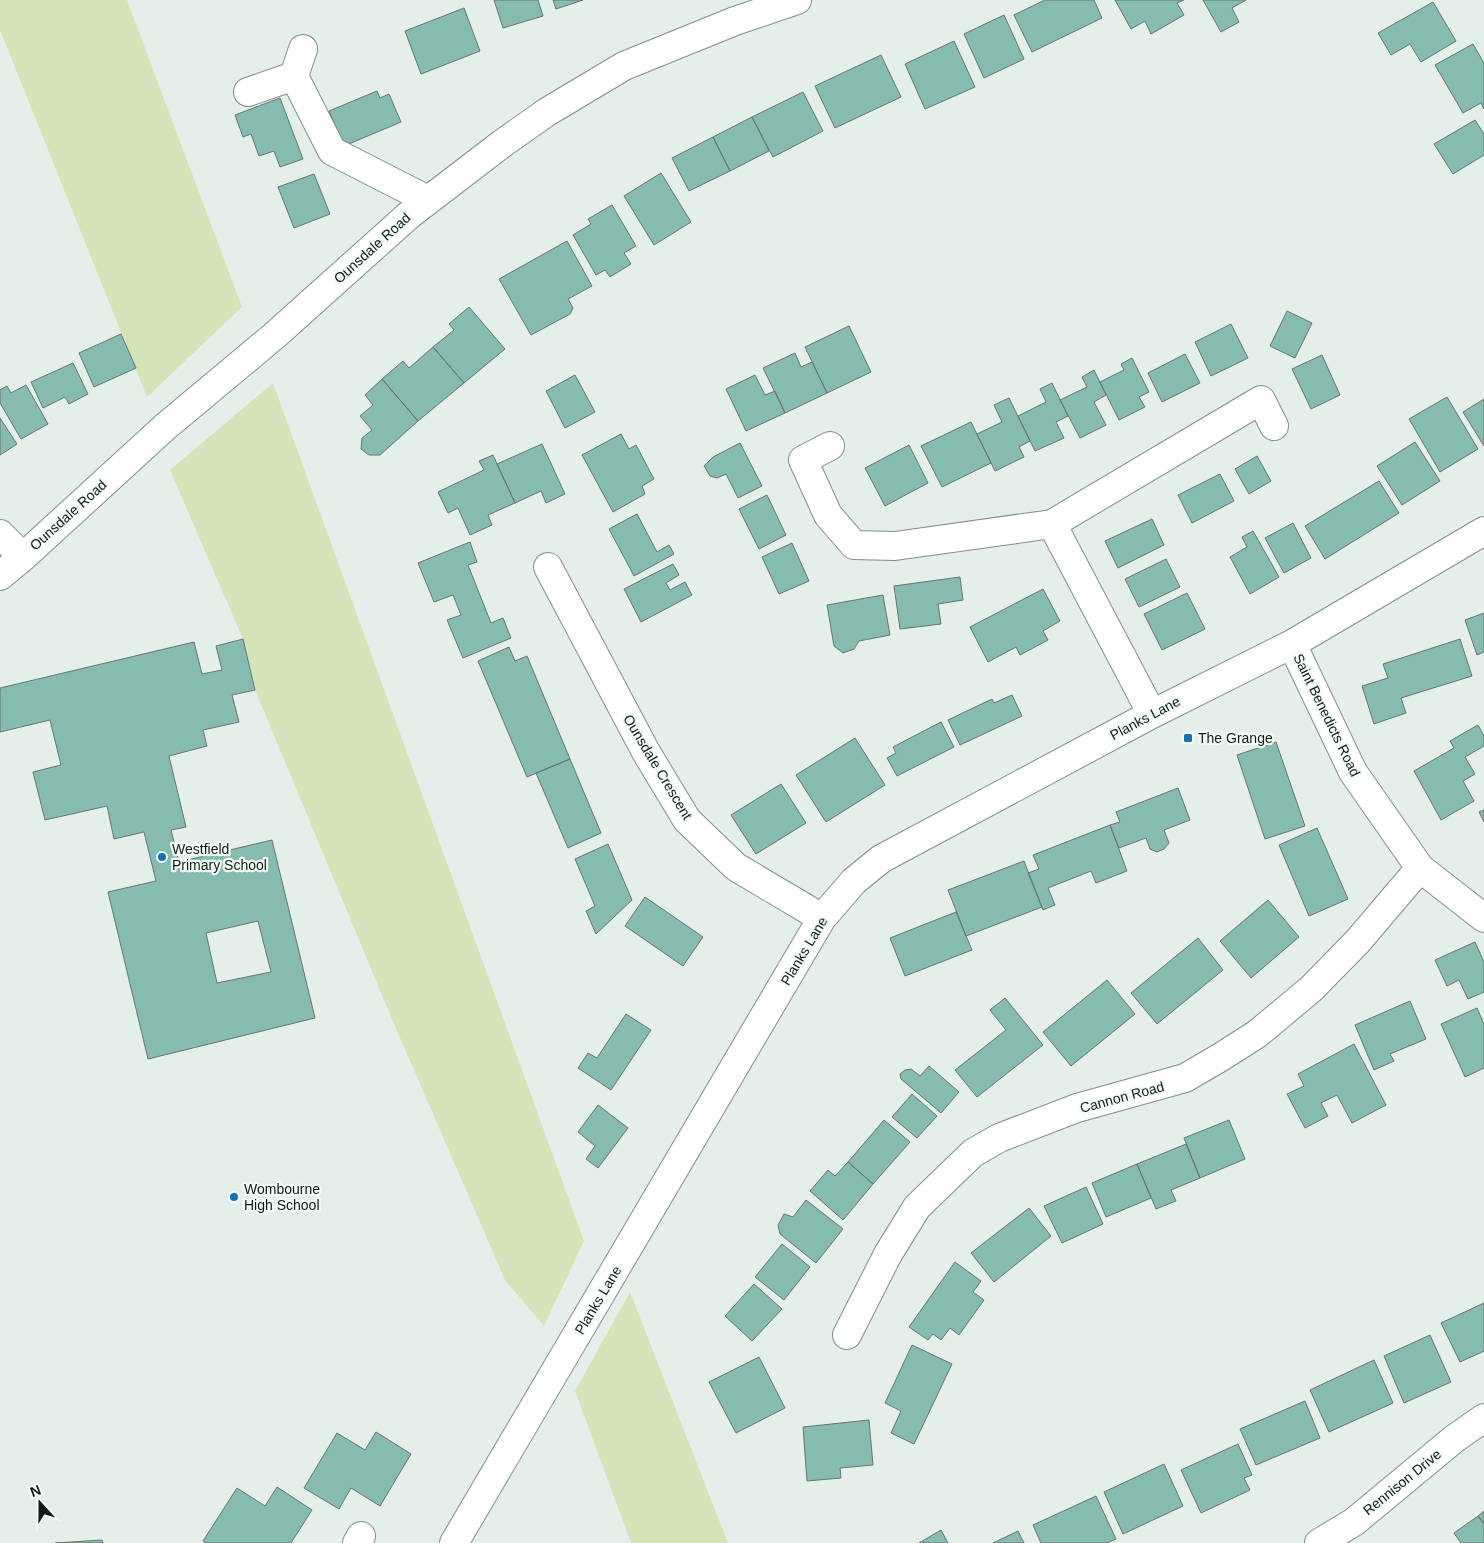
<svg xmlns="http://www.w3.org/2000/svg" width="1484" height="1543" viewBox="0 0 1484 1543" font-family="Helvetica,sans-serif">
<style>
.green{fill:#d4e4b9}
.building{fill:#85bcaf;stroke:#697572;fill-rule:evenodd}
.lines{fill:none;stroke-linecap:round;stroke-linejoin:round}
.minor-casing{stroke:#838e88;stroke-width:30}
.minor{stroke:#fff;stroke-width:28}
.poi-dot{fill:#166ebc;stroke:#f0fcf5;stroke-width:2}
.labels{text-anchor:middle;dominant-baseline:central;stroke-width:4.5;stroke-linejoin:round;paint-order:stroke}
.street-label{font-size:14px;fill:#141815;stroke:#f0fcf5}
.poi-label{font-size:14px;fill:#141815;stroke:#f0fcf5;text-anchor:start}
</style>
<rect width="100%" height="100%" fill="#e3efe8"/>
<path class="green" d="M0,0H127L242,307L147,397L0,30Z
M273,383L584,1241L544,1326L505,1280L394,1024L255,690L243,639L170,470Z
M630,1292L728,1543H631L575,1391Z"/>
<path class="building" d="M494,0H538L543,16L503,28Z
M553,0H583L556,9Z
M1045,0H1094L1102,18L1032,52L1014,15Z
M1115,0H1184L1177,3L1184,15L1151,34L1145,21L1131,29Z
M1203,0H1246L1232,8L1239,22L1221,32Z
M1433,2L1456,41L1421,62L1410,44L1391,55L1378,33Z
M464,8L480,51L421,74L405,31Z
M1004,15L1024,59L984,78L964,34Z
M954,41L975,87L925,109L905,64Z
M1473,44L1484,63V109L1481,103L1463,113L1435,65Z
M881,55L901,97L835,128L815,86Z
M377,91L380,98L389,94L401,122L344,146L329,111Z
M803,92L823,131L773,157L752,117Z
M280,98L303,159L280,167L274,151L259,156L251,134L243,137L235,115Z
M752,117L769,151L730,171L713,137Z
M1475,120L1484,134V155L1453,174L1434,144Z
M713,137L730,171L689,191L672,158Z
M661,173L691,222L654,245L624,196Z
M314,174L330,214L294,228L278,187Z
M612,205L636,246L624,253L631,264L610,277L605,270L596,275L573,235L591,224L588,219Z
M567,241L592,286L568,299L573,308L570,314L531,335L499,279Z
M469,307L505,349L464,383L433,347L454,330L449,324Z
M1287,311L1312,323L1295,358L1270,346Z
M1231,324L1248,358L1211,376L1195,342Z
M849,326L871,372L827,393L805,347Z
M121,334L136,368L94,387L79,353Z
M433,347L464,383L418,421L382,379L403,361L409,368Z
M795,353L801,367L812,362L827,393L785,413L763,368Z
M1185,354L1200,383L1162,402L1148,373Z
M1322,355L1340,395L1311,409L1292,369Z
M1132,358L1149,392L1139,397L1145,407L1119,420L1100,382L1124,370L1121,364Z
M73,363L88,394L69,404L65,397L43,408L31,382Z
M1094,370L1106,395L1094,402L1106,425L1080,438L1060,400L1087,387L1082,377Z
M575,375L595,412L565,428L546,391Z
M755,375L765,395L775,391L785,413L746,431L726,389Z
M382,379L418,421L380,455H369L361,449L362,438L372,430L360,416L373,405L365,395Z
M1052,383L1068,416L1056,422L1064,438L1035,451L1018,416L1046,402L1040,389Z
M26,385L48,424L21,439L0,403V390L7,386L11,393Z
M1447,397L1478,449L1440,472L1409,419Z
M1009,398L1030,441L1019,447L1024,457L995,471L977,434L1002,422L994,405Z
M1484,399V446L1463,412Z
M0,418L17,444L0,455Z
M971,422L991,463L942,487L921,446Z
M621,434L629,449L636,445L654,479L642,486L645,494L613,512L582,455Z
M1415,442L1440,481L1402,505L1377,466Z
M740,443L762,486L738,498L726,474L717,478L710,476L704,466L713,457Z
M542,444L565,494L546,503L541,491L515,503L497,464Z
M909,445L928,483L885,506L865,468Z
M493,455L515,503L488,515L492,525L470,535L458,508L448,513L438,492L484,470L479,461Z
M1257,456L1271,481L1249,494L1235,469Z
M1220,474L1234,501L1192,523L1178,495Z
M1379,481L1399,513L1325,559L1305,526Z
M767,495L786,535L759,549L739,509Z
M637,514L657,552L669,545L674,554L634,576L609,529Z
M1152,519L1164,545L1118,568L1105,541Z
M1293,523L1311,558L1284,573L1265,538Z
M1253,531L1279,577L1250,594L1230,557L1247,547L1242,537Z
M470,542L477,562L468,565L491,623L503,618L511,638L463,658L447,620L461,615L453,595L434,602L418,563Z
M792,543L809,581L779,594L762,557Z
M1166,559L1180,587L1139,607L1125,579Z
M673,564L679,575L666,583L670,590L685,582L692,595L641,622L624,589Z
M960,577L963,600L938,604L941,624L900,629L894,586Z
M1043,589L1060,621L1043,631L1048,640L1020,655L1016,647L988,662L970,627Z
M1187,593L1205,629L1162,650L1144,614Z
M883,595L890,635L859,641L854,649L843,653L834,646L827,605Z
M1484,613V652L1477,655L1465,620Z
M243,639L255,690L232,695L239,722L203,730L207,746L169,756L186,827L171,830L179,862L272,840L315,1018L148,1059L108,892L156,881L144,832L114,839L107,806L45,820L33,772L61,765L50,720L0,732V688L194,642L202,674L222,670L216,646ZM258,921L271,972L217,983L206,933Z
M1460,639L1472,676L1401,698L1406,713L1374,724L1362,686L1388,678L1383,664Z
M509,647L515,661L527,656L570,759L527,777L478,661Z
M1012,695L1022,716L960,745L948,720L992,699L994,703Z
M941,722L954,747L897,776L887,758L896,753L893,747Z
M1478,725L1484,736V746L1465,757L1475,774L1463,781L1474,801L1441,820L1414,771L1454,748L1450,741Z
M855,738L885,785L826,822L796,775Z
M1276,742L1305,826L1265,839L1237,755Z
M570,759L601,833L568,848L536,773Z
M781,784L806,823L756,854L731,815Z
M1178,788L1190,820L1164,830L1169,843L1164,849L1157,852L1150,849L1146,838L1119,848L1110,825L1120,822L1116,812Z
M1484,810V822L1479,812Z
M1110,825L1127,871L1096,883L1091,871L1048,888L1055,905L1043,910L1028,873L1039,869L1033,855Z
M1317,828L1348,899L1309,916L1279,845Z
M608,844L632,900L596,934L586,911L595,906L575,859Z
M1024,861L1042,907L966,936L948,890Z
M645,897L703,937L683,966L625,926Z
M1268,900L1299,937L1251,978L1220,941Z
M956,912L972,950L905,976L890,938Z
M1198,938L1223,970L1157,1024L1131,993Z
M1475,942L1484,962V992L1468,999L1459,980L1447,986L1435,960Z
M1107,980L1135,1014L1071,1066L1043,1032Z
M1005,998L1043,1045L977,1097L955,1070L1006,1030L990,1010Z
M1410,1001L1426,1039L1390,1054L1394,1061L1374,1070L1355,1025Z
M1477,1008L1484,1024V1068L1465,1077L1441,1024Z
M626,1014L651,1030L611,1090L578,1068L588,1053L597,1058Z
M1354,1044L1386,1105L1352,1123L1337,1095L1321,1103L1328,1116L1305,1128L1287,1094L1304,1086L1298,1074Z
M929,1066L959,1092L941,1113L901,1079L900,1074L905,1070L911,1069L920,1076Z
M912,1094L937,1116L917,1138L892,1117Z
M598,1105L628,1128L598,1168L586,1159L595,1146L578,1132Z
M884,1120L910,1142L873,1184L848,1162Z
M1229,1120L1245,1159L1200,1178L1184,1138Z
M1186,1144L1200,1178L1171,1190L1176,1201L1156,1209L1137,1164Z
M848,1162L873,1184L843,1220L810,1191L828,1170L835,1176Z
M1137,1164L1151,1198L1106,1217L1092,1183Z
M1086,1187L1103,1224L1062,1243L1044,1206Z
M806,1200L843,1229L816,1263L780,1234L778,1225L784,1214L793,1217Z
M1029,1208L1051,1236L994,1282L971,1253Z
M782,1244L810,1267L784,1300L755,1277Z
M955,1262L981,1281L973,1292L984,1300L959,1335L950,1328L941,1340L933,1334L928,1340L909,1327Z
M754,1284L782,1309L752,1341L725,1316Z
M1484,1303V1351L1460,1362L1441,1323Z
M1430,1335L1451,1382L1404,1403L1384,1356Z
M912,1345L952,1364L914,1444L891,1433L901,1411L885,1403Z
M759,1357L785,1408L736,1433L709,1382Z
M1374,1360L1393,1403L1329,1432L1310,1390Z
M1305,1401L1320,1438L1256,1465L1240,1429Z
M869,1420L873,1465L840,1468L841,1478L807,1481L803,1427Z
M376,1432L411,1454L380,1506L351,1488L339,1509L304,1488L337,1433L365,1450Z
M1238,1444L1252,1475L1244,1478L1250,1490L1201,1513L1181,1470Z
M1164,1464L1183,1506L1123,1534L1104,1492Z
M277,1487L312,1510L291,1543H206L203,1541L237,1488L265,1506Z
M1096,1496L1116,1539L1107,1543H1041L1033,1525Z
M1484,1511V1524L1478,1516Z
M1478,1516L1484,1524V1543H1461L1454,1533Z
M941,1530L948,1543H919Z
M1018,1531L1024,1543H993Z
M102,1540L103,1543H55Z"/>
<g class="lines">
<defs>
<path id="minor" d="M294,76L332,151L428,200
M248,92L294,76L303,49
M830,446L803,460L828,515L854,545L895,546L1052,524L1261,400L1274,426
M1052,524L1152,714
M0,534L23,557
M548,567L646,752L687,820L736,867L822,918
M0,576L23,557L165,427L274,336L409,215L503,143L547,112L624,66L735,21L797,0
M1292,644L1353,772L1420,868L1484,918
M847,1335L888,1254L917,1207L973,1153L999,1138L1077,1108L1185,1078L1221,1057L1257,1034L1311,989L1358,941L1420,868
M357,1543L361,1536
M454,1543L822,918L854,881L881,859L1152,714L1292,644L1484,531
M1319,1543L1354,1522L1454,1439L1484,1418"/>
</defs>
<use href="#minor" class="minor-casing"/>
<use href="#minor" class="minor"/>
</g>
<g class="poi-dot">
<rect x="1183" y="733" width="10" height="10" rx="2.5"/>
<circle cx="162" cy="857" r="5"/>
<circle cx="234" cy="1197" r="5"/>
</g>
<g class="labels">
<g class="street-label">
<text transform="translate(372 248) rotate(-42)">Ounsdale Road</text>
<text transform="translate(68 515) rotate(-42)">Ounsdale Road</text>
<text transform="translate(1327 715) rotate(64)">Saint Benedicts Road</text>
<text transform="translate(1145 718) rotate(-28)">Planks Lane</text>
<text transform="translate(658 767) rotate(59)">Ounsdale Crescent</text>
<text transform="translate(804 951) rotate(-59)">Planks Lane</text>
<text transform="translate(1122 1097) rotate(-15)">Cannon Road</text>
<text transform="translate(598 1300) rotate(-59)">Planks Lane</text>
<text transform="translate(1402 1482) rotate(-39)">Rennison Drive</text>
</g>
<g class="poi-label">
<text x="1198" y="738">The Grange</text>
<text x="172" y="849">Westfield<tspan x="172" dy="16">Primary School</tspan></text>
<text x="244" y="1189">Wombourne<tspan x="244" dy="16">High School</tspan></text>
</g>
</g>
<g transform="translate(40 1503) rotate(339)" stroke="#f0fcf5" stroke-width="4" paint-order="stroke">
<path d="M0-4L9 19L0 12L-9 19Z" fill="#141815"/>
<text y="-8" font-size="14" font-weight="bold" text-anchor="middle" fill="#141815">N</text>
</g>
</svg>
